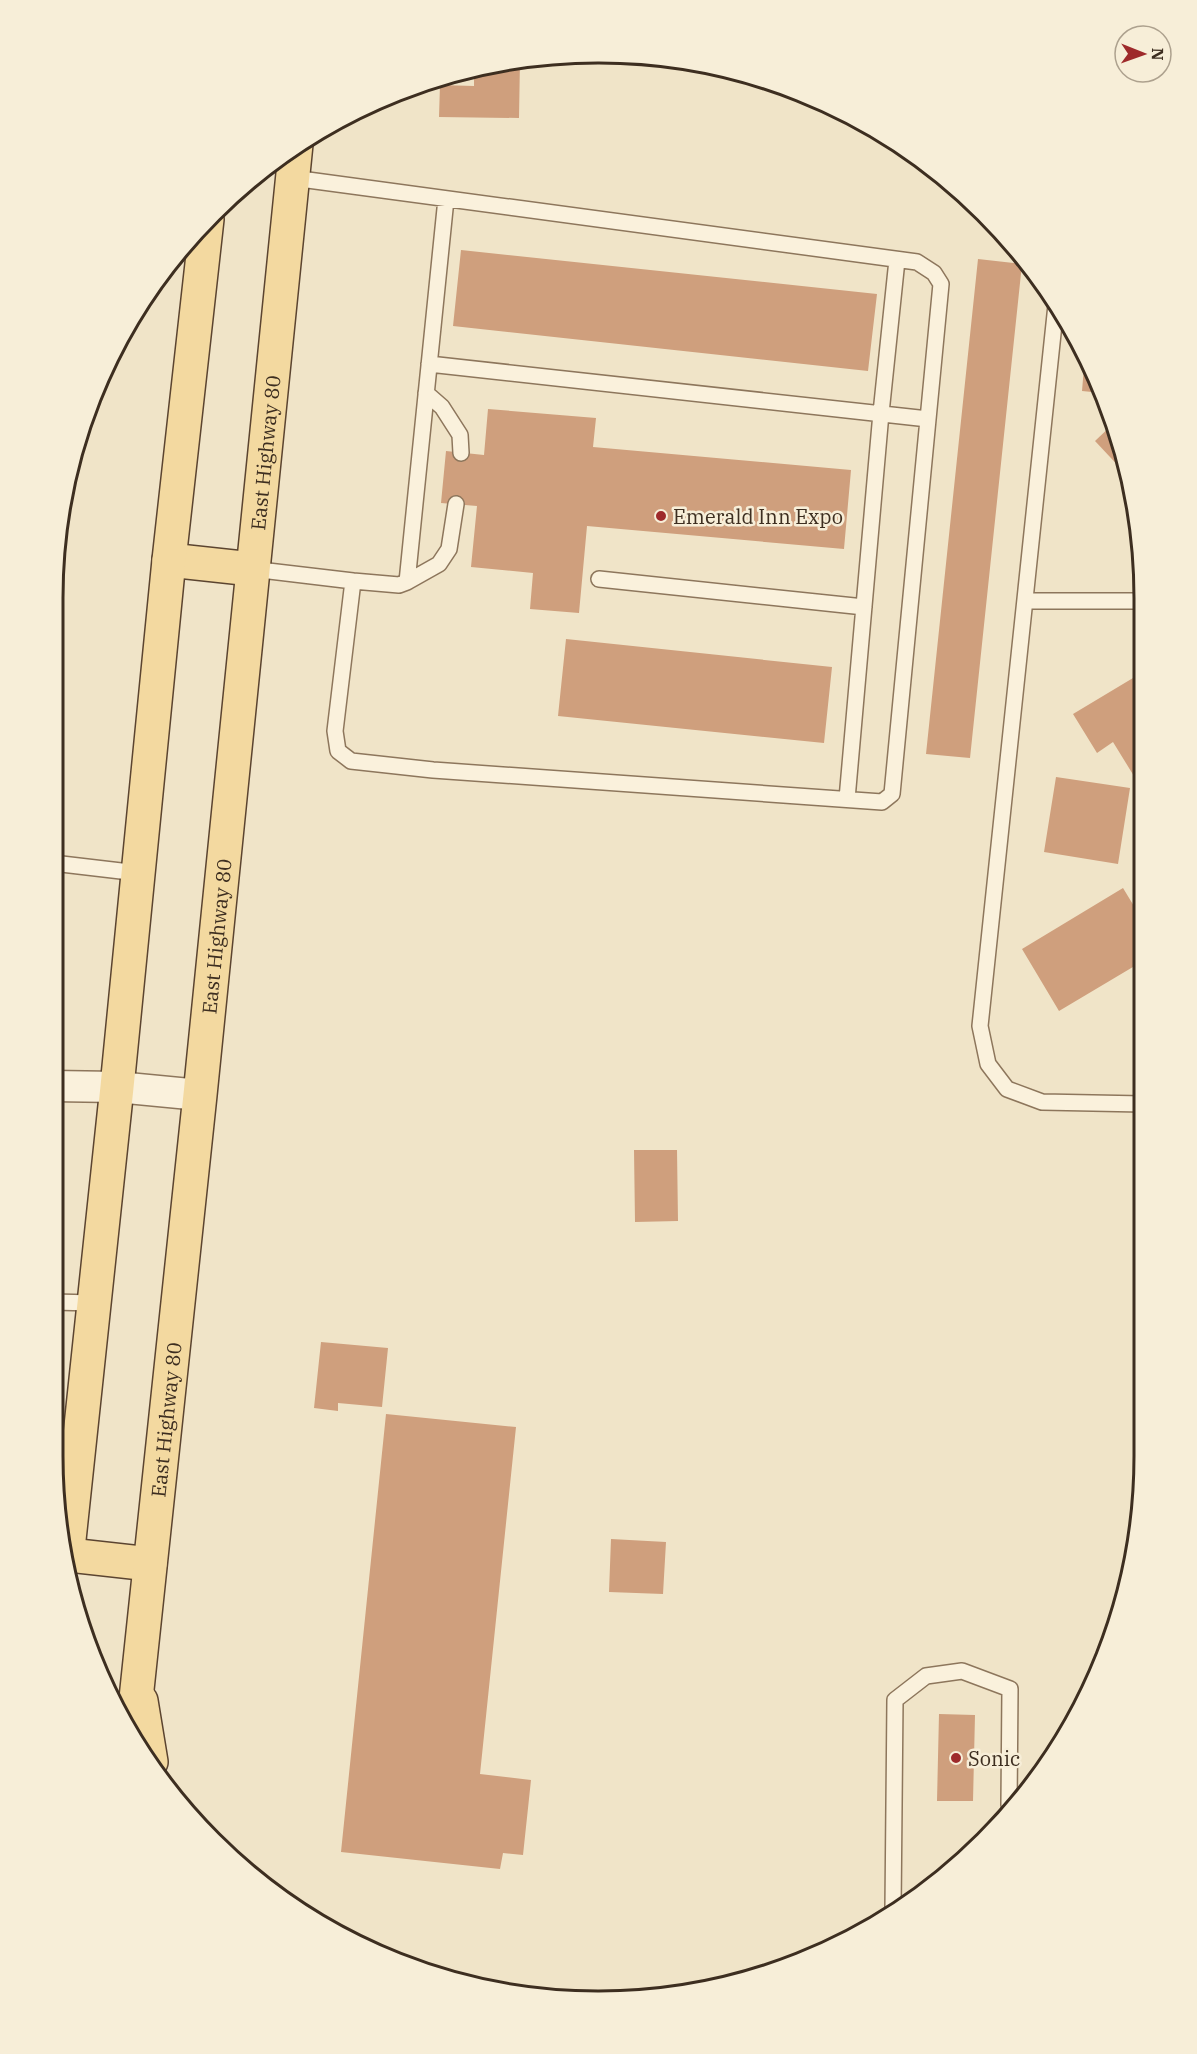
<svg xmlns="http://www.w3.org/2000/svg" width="1197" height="2054" viewBox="0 0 1197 2054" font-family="'IBM Plex Serif',serif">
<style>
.building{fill:#cf9f7d}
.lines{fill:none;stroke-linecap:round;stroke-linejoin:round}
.lane-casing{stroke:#8d765c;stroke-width:18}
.street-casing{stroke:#8d765c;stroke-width:33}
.primary-casing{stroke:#5b4430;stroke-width:36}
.lane{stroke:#faf1dc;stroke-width:15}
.street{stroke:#faf1dc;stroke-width:30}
.primary{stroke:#f3d9a0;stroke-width:33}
.poi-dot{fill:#9e2a2b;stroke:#f7eed8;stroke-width:2}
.labels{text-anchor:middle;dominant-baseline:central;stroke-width:5;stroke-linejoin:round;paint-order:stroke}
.street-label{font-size:20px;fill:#3d2e20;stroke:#f7eed8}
.poi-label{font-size:20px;fill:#3d2e20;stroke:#f7eed8;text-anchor:start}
.rim{fill:none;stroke:#3d2e20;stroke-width:3}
</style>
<rect width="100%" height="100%" fill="#f0e4c8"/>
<path class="building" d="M520,60L519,118L439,117L440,85L474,86V68L492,63Z
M461,250L877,294L868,371L453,326Z
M978,259L1022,264L970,758L926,754Z
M1085,355L1102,393L1082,391Z
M488,409L596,418L593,447L851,470L844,549L587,526L579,613L530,609L533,573L471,567L477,506L441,503L446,451L484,455Z
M1115,422L1116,423L1125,473L1095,441Z
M566,639L832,667L824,743L558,716Z
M1143,672V778L1137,781L1113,742L1097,753L1073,714Z
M1056,777L1130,788L1118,864L1044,852Z
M1123,888L1143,921V961L1059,1011L1022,949Z
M634,1150H677L678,1221L635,1222Z
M321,1342L388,1348L382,1407L338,1403V1411L314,1408Z
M386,1414L516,1427L480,1774L531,1780L523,1855L503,1853L500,1869L341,1852Z
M611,1539L666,1542L663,1594L609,1592Z
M939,1714L975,1715L973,1801H937Z"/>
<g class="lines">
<defs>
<path id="lane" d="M1056,305L980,1026L988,1064L1007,1089L1042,1102L1143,1104
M429,364L928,419
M426,393L442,407L460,435L461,453
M252,569L353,581L335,731L338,751L351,761L433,770L882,802L892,794L941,284L934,273L917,262L293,178
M599,579L864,607
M353,581L399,585L407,582L446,199
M407,582L439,564L449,549L456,504
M1025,601H1143
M847,799L881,413L897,260
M53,863L138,873
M53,1302L94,1303
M893,1910L895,1700L926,1676L962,1671L1010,1689L1009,1805"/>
<path id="street" d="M53,1086L117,1087L200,1095"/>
<g id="primary">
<path d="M169,560L252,569"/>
<path d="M68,1549L117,1087L169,560L207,219"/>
<path d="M69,1555L150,1564"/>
<path d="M141,1701L151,1762"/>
<path id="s1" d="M133,1727L200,1095L296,144"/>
</g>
</defs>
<use href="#lane" class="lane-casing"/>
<use href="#street" class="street-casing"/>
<use href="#primary" class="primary-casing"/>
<use href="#lane" class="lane"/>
<use href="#street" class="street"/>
<use href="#primary" class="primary"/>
</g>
<g class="poi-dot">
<circle cx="661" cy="516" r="6"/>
<circle cx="956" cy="1758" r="6"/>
</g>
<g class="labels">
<g class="street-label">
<text stroke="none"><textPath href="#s1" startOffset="1281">East Highway 80</textPath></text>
<text stroke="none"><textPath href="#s1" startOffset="795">East Highway 80</textPath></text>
<text stroke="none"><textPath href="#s1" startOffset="309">East Highway 80</textPath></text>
</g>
<g class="poi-label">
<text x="673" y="516">Emerald Inn Expo</text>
<text x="968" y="1758">Sonic</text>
</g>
</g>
<path d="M0 0H1197V2054H0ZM598 63H599A535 535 0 0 1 1134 598V1456A535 535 0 0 1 599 1991H598A535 535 0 0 1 63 1456V598A535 535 0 0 1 598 63Z" fill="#f7eed8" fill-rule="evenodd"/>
<path class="rim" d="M598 63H599A535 535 0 0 1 1134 598V1456A535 535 0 0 1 599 1991H598A535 535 0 0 1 63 1456V598A535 535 0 0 1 598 63Z"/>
<g transform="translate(1143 54) rotate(91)"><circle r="28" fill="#f7eed8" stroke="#ada18e" stroke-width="1.5"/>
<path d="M0-4.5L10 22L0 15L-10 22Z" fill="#9e2a2b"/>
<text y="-9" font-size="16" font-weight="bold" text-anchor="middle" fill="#3d2e20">N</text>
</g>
</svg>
